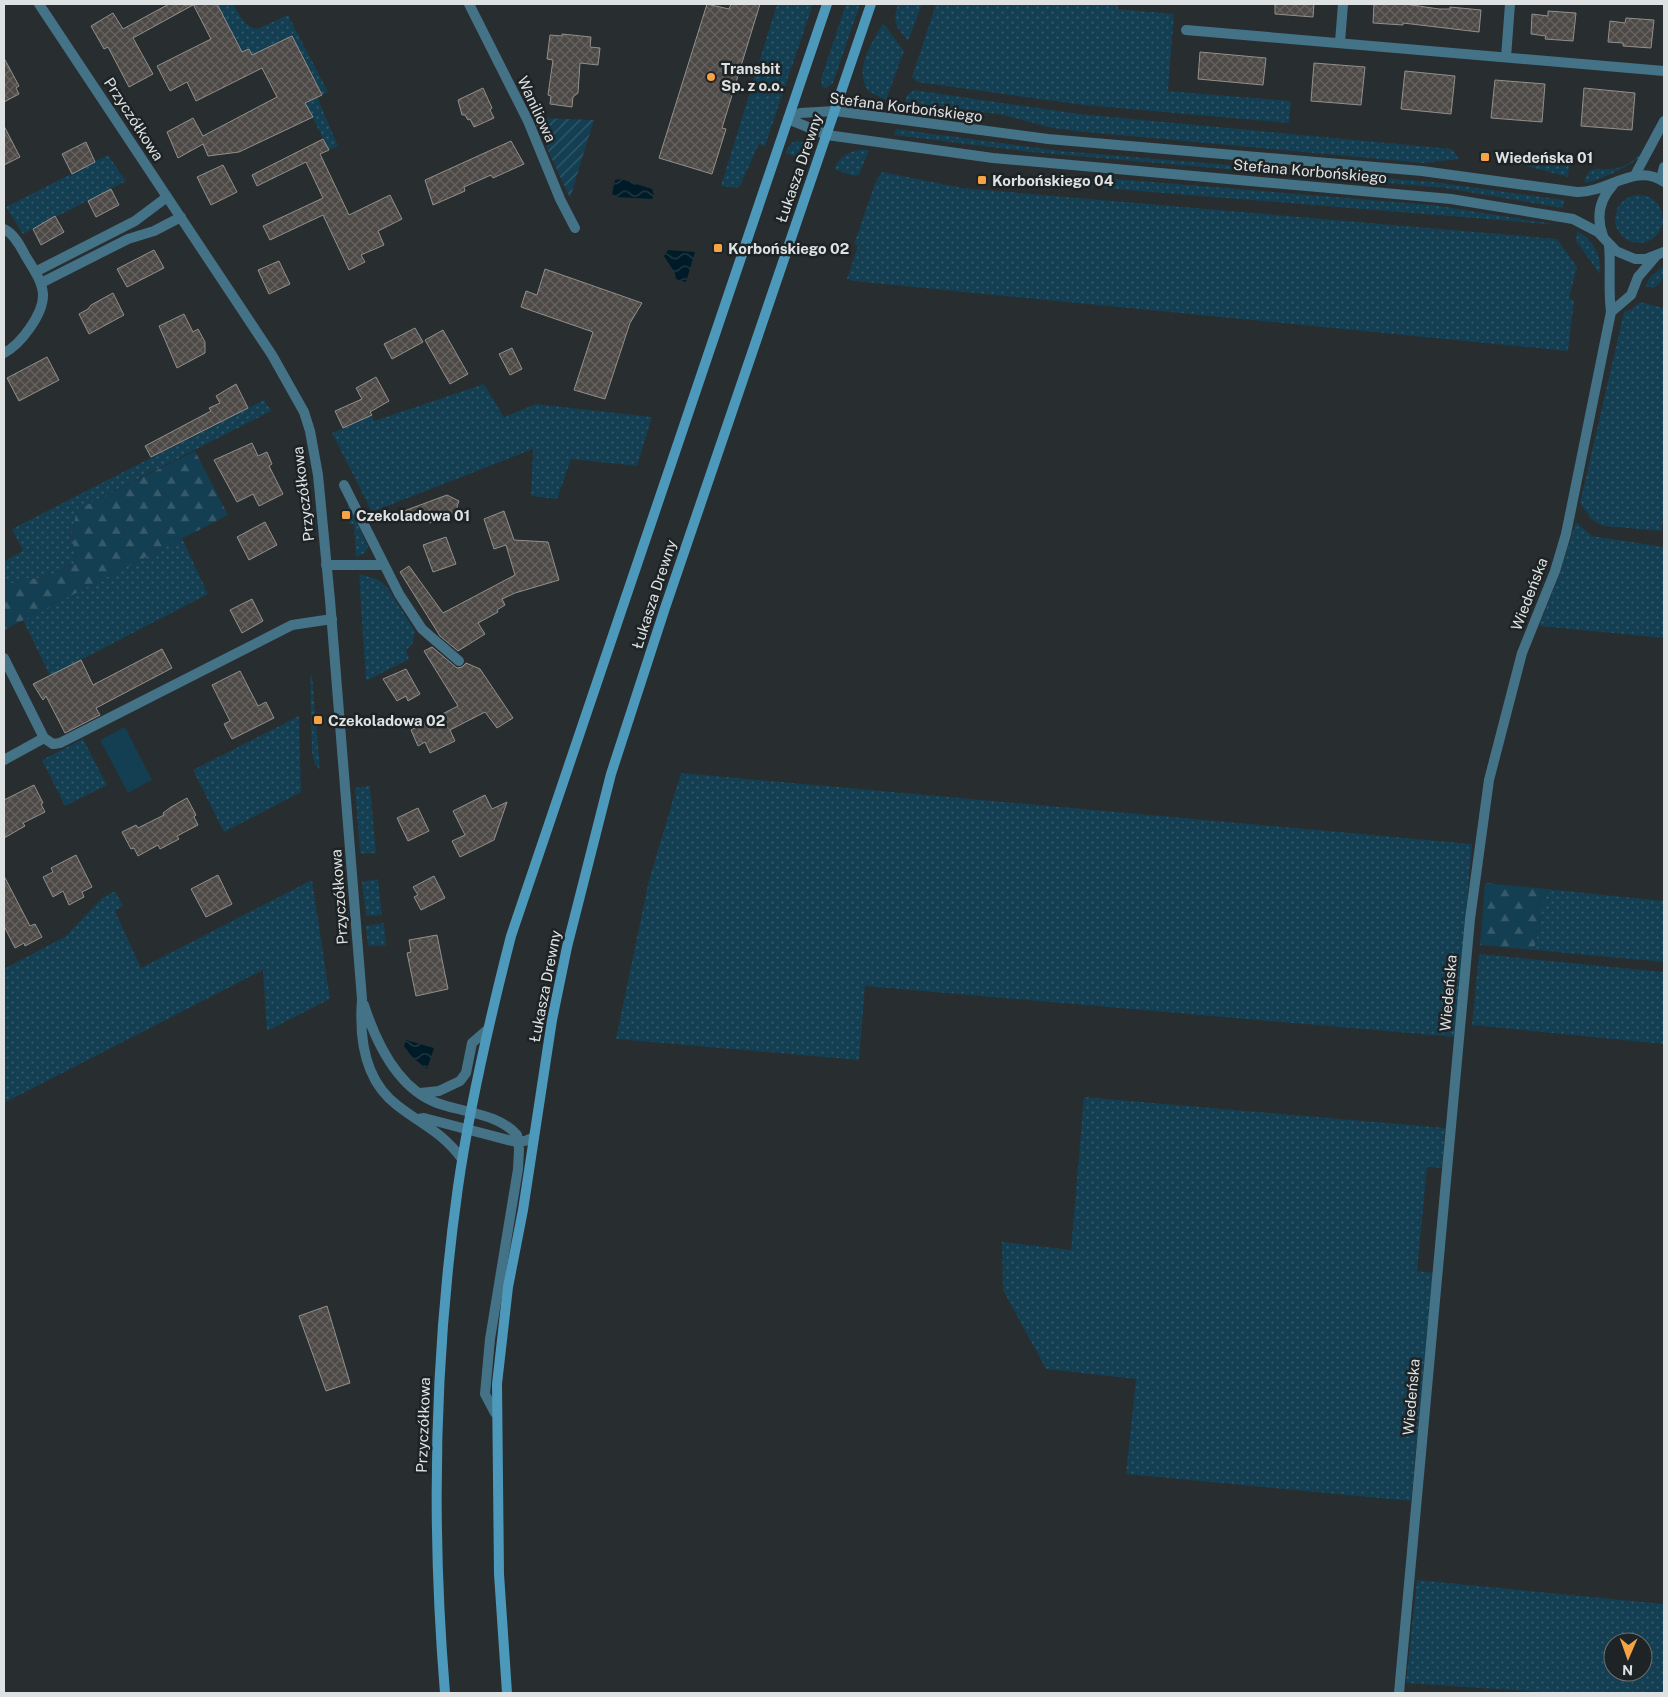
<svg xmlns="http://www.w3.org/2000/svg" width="1668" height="1697" viewBox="0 0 1668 1697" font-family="'Public Sans',sans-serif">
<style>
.grass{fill:url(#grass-dots);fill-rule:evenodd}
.forest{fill:url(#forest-firs)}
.garden{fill:url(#garden-furrows)}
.pitch{fill:#143e51}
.water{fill:url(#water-waves)}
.building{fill:url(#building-cross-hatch);stroke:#938f8b}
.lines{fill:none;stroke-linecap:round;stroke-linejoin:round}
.minor{stroke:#447287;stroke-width:10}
.tertiary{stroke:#447287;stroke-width:10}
.secondary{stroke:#4d99bc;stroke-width:10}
.poi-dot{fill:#f5a346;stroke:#1e2325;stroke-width:2}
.labels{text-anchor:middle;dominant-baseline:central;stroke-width:5;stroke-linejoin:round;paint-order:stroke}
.poi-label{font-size:15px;font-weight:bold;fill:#dfe2e3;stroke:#1e2325;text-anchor:start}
.street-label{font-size:15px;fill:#dfe2e3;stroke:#1e2325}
</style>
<defs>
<pattern id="grass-dots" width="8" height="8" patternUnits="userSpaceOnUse" patternTransform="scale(1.25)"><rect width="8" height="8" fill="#143e51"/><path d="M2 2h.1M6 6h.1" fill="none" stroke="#365a6a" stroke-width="1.8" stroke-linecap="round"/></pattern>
<pattern id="forest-firs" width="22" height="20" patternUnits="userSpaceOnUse" patternTransform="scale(1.25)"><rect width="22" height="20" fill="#143e51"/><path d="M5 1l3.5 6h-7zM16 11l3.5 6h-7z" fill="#365a6a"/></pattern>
<pattern id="garden-furrows" width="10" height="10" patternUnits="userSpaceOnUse" patternTransform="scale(1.25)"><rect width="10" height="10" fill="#143e51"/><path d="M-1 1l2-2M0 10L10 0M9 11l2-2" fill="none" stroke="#365a6a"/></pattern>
<pattern id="water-waves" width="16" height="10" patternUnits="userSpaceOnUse" patternTransform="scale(1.25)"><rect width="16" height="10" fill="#001b28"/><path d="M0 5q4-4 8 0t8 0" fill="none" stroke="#253c47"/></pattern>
<pattern id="building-cross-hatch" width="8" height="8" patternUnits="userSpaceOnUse" patternTransform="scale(1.25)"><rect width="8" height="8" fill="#4d4946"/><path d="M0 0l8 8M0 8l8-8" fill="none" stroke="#666361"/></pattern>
</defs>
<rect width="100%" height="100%" fill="#282d2f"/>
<path class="grass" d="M217,4H234C239,15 244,26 257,29L288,15L328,92L322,95L292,36L252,55L249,49L242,52Z
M777,4H813L765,146L759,144L740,186L736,188L721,186Z
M846,4H860L833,83L826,88L822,87L821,79Z
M898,4H922L908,41C896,26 892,23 898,4Z
M936,4H1118V9L1174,14L1168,91L1291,101L1289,123L1084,105L917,82L912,77Z
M883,23L904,51L886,100L868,91C853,68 872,44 883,23Z
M914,90L1079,114L1452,149L1459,159L1424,163L1075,131L1052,128L1004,115L905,102L907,95Z
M317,97L338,146L329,150L305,103Z
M896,129L1061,151L1433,182L1564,200L1563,208L1445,188L1030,152L894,135Z
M797,141C810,142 810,151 807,161L785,153L791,143Z
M858,150H869L859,175L853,176L834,169C838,158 846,153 858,150Z
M1642,153C1642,161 1595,183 1584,183C1589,161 1601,172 1617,168C1627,166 1634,160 1642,153Z
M108,155L126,181L23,234L6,207Z
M1524,156L1564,159L1569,165L1568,177L1516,163Z
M882,172L962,188L1557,239L1577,267L1569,298L1574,300L1568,351L853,281L847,279L858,246L854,244L876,181Z
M1053,174L1433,205L1559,225L1028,182L1025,178Z
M1615 219a24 24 0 1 1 48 0a24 24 0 1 1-48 0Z
M1577,231C1594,240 1601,255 1600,274L1576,241Z
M1664,266C1664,276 1663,284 1653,288L1645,286L1650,277Z
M1640,302L1664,308V503L1662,531L1604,526L1592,520L1580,503L1624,312L1630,310Z
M484,384L504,417L536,404L652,417L637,466L571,459L557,499L531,496L533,449L372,512L332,433L372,415L374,421Z
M264,400L271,411L77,510L72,531L75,563L42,579L24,578L4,587V561L23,551L12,529Z
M348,504L368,546L365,553L356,557L354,524H349Z
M1576,522L1592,536L1664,547V638L1539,626L1558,578Z
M182,538L208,594L50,676L23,620Z
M359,574L377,579L387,587L415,631L412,645L406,650L409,659L366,681Z
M310,676H312L320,770L315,764L312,752Z
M299,716L301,792L224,832L193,770Z
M83,739L107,785L65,806L42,760Z
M681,773L1472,844L1455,1037L865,986L859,1060L616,1039L649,880Z
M370,786L376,853L363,854L360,852L355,788Z
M378,879L382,915L366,916L362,882Z
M312,880L330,999L267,1031L263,970L4,1103V969L66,936L102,898L115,891L123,906L115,911L141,968Z
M1546,889L1664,901V962L1534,950Z
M384,923L386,946H368L366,926Z
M1479,954L1664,972V1044L1472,1025Z
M1084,1097L1445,1128L1442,1168L1427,1167L1417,1271L1433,1273L1411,1501L1126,1474L1136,1379L1046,1369L1003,1290L1002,1242L1071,1250Z
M1417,1580L1664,1604V1693H1557L1406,1683ZM1613,1642H1643V1672H1613Z"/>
<path class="forest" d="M195,451L228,515L4,630V587L24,578L42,579L75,563L72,531L77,510Z
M1485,883L1546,889L1534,950L1480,945Z"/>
<path class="garden" d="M541,118L594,120L570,198L536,125L542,123Z"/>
<path class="pitch" d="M125,727L152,780L128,793L100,740Z"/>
<path class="water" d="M621,179L652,189L654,195L652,199L617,197L612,194L615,180Z
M668,250L695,252L686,282L676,279L675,273L664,256Z
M406,1040L434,1048L427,1069L412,1057L404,1046Z"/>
<path class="building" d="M169,4L193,5L133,38L153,74L129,87L108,47L104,49L91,26L113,13L123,29Z
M193,4H217L242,52L249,49L252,55L292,36L322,95L305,103L313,117L239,152L208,156L203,144L178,158L167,132L193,118L203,136L277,97L262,68L196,101L187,82L170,91L157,66L211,39Z
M707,4L729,9L731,4H760L722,128L726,129L712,174L659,158Z
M1275,4H1314L1313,17L1275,14Z
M1374,4H1405L1439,9H1450V7L1481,10L1479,32L1403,23V25L1373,23Z
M1548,11L1576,13L1573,41L1545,39L1546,36L1531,34L1532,14L1548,16Z
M1626,18L1654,20L1651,48L1623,46V43L1608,42L1610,21L1625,23Z
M562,34L591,37L590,47L600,48L598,65L580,63L578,93L573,97L572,107L550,104L551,96L548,95L553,60L547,59L550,35L562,36Z
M1200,52L1266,58L1263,85L1198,79Z
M4,58L19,86L16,88L19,94L4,102Z
M1314,63L1365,67L1361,105L1311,101Z
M1405,71L1455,76L1451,114L1401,109Z
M1495,80L1545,84L1542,122L1491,118Z
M483,88L492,108L490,110L494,118L474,127L470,119L468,120L465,115H462L458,100Z
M1584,88L1635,93L1632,130L1581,126Z
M4,126L20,157L4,165Z
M323,139L329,150L320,154L349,215L390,195L402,219L378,231L384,245L361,255L365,262L349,270L323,215L270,240L263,226L323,198L306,162L257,186L252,175Z
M511,141L524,164L493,178L491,175L464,187L465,191L433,205L425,180Z
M86,142L95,162L72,174L62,154Z
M223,165L237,192L211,205L197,177Z
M111,189L119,205L96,217L88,201Z
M55,216L64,232L41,245L33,229Z
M154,250L164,268L127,287L117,269Z
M279,261L290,284L269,294L258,270Z
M545,269L642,303L630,323L605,399L574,390L593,332L521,307L526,291L537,295Z
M113,293L124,315L89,334L79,314L88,309L91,305Z
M184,314L193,332L198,329L205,342V353L177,368L159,326Z
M415,328L423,342L392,359L384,344Z
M443,330L468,374L450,384L425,340Z
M512,348L522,369L510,375L499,354Z
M47,357L59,380L19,401L7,378Z
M376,377L389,401L370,412L372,415L343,428L335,411L362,399L356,388Z
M236,384L248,408L151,457L145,446L211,411L209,408L220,403L216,396Z
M252,443L258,456L267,452L272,464L269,466L283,494L259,506L253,494L237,502L214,460Z
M447,495L459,501L457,506L459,512L429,523L426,516L408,523L404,511Z
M504,511L514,540L548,542L559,580L515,593L502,599L505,605L497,610L498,612L478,623L485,634L458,651L440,636L400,572L409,566L443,613L515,575L506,545L494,549L484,519Z
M265,522L277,545L249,560L237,537Z
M446,537L456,564L433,572L423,545Z
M252,599L263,621L242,633L230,610Z
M432,647L457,668L462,667L466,663L480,669L513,718L497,728L485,712L450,730L455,741L430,753L425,742L418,746L411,730L458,706L424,651Z
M162,649L172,668L96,708L100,715L65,733L46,696L43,700L33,684L81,660L93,685Z
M406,669L420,694L408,701L406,696L397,701L383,679Z
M240,671L258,706L266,702L274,718L232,739L224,724L230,721L212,685Z
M34,785L43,803L41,804L45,812L23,823L25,826L4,838V800Z
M485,795L492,809L507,802L494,840L460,857L452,841L465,835L453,811Z
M187,798L196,815L194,817L198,825L177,836L179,839L160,849L158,845L138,856L134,848L131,849L122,832L136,825L138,828L164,815L163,813L171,807Z
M418,808L429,831L408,841L397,818Z
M76,855L92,887L82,892L84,897L69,905L63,891L53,897L43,877L53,872L51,868Z
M218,875L232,904L206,917L191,889Z
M4,876L30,926L35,924L42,937L25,946L24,943L15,948L4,926Z
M434,876L445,898L421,910L414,897L418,895L413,887Z
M437,935L448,989L416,996L407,953L411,952L409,940Z
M327,1306L350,1383L326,1391L299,1316Z"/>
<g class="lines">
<path class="minor" d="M469,4L528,121L560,199L575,228
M1186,30L1664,71
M1340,42L1343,4
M1506,57L1510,4
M1635,175L1664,121
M1661,179L1664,167
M4,229C14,234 20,245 25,255C32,267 42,280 43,294C44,314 20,345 4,353
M35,272L135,221L167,197
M41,283L128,239L154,231L181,217
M1611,312L1631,295L1638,277L1656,256
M344,485L399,594L422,629L459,661
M326,565H384
M4,658L44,738L53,744L60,743L292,625L332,619
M4,760L44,738
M1399,1693L1470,919L1489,780L1522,653L1555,571L1566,534L1611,312C1608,289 1611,268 1609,245"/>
<path class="tertiary" d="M39,4L272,355L304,412L310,431L318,475L330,600L362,999C359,1038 364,1081 398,1106C424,1126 442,1132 462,1159
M788,119L827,135L993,158L1451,199L1573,219L1598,232L1616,251L1635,259H1646L1664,252
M788,119L800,113L835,111L1048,139L1422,171L1577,192C1607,193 1636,162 1664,182
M1603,236C1596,217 1599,200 1613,185
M364,1005C376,1042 397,1088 437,1103C445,1106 454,1108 462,1110C482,1115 503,1119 517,1135L519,1149L518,1169L490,1339L485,1394L495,1413
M420,1093L439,1091L460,1081L466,1073L472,1043L487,1030
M418,1119L424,1118L512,1141H525L534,1137"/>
<path class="secondary" d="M445,1693C431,1524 434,1356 458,1187C470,1103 490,1018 511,936L827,4
M507,1693L499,1574L497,1384L508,1287L523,1210L552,1020L567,947L611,774L665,608L871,4"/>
</g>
<g class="poi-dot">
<circle cx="711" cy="77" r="5"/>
<rect x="1480" y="152" width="10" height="10" rx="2.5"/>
<rect x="977" y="175" width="10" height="10" rx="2.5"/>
<rect x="713" y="243" width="10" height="10" rx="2.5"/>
<rect x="341" y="510" width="10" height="10" rx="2.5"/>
<rect x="313" y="715" width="10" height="10" rx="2.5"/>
</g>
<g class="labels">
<g class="poi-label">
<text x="721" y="68">Transbit<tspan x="721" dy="17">Sp. z o.o.</tspan></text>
<text x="1495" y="157">Wiedeńska 01</text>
<text x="992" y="180">Korbońskiego 04</text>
<text x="728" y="248">Korbońskiego 02</text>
<text x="356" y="515">Czekoladowa 01</text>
<text x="328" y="720">Czekoladowa 02</text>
</g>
<g class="street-label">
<text transform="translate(906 107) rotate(7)">Stefana Korbońskiego</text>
<text transform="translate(537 109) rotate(65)">Waniliowa</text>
<text transform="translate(134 119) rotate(57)">Przyczółkowa</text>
<text transform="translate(799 168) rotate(-71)">Łukasza Drewny</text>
<text transform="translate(1310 171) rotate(5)">Stefana Korbońskiego</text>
<text transform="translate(303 494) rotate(-97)">Przyczółkowa</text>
<text transform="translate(654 594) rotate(-72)">Łukasza Drewny</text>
<text transform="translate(1529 594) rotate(-69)">Wiedeńska</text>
<text transform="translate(339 897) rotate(-94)">Przyczółkowa</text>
<text transform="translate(545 986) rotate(-79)">Łukasza Drewny</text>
<text transform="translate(1448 993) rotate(-85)">Wiedeńska</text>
<text transform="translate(1411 1397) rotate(-85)">Wiedeńska</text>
<text transform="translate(423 1425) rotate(-88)">Przyczółkowa</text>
</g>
</g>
<rect width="1668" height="1697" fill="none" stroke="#dfe2e3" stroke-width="10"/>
<g transform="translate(1628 1657) rotate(182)"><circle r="24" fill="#1e2325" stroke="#6b6f71"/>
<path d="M0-4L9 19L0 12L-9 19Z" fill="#f5a346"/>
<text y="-8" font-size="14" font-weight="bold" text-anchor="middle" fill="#dfe2e3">N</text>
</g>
</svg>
